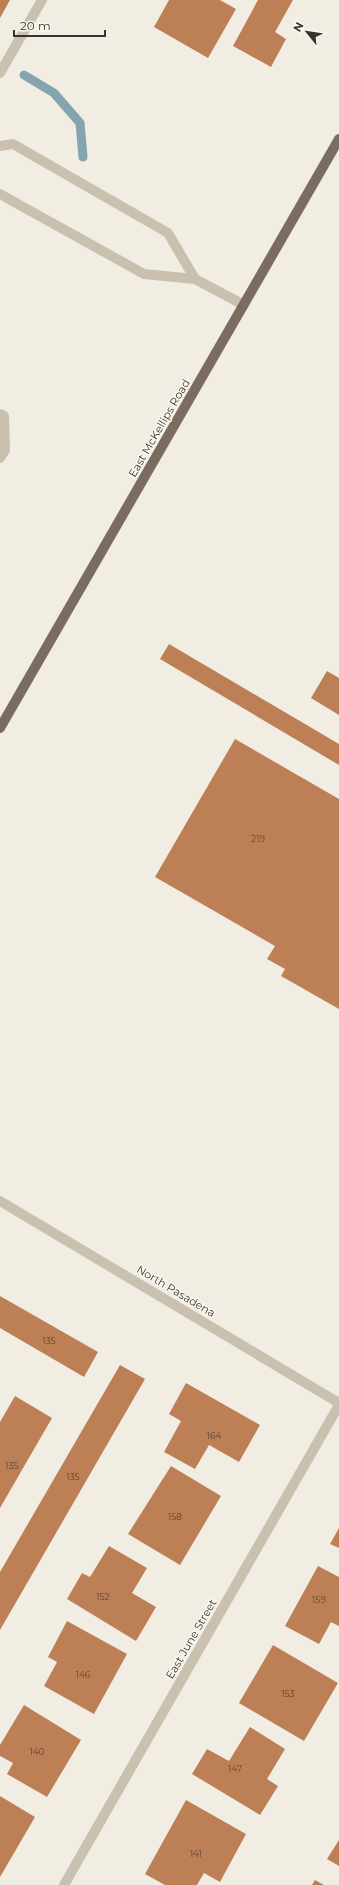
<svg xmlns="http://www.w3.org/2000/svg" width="339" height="1885" viewBox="0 0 339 1885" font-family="Montserrat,sans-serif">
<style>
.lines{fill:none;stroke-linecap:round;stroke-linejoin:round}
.stream{stroke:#84a5ad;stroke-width:9}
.building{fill:#bd8056}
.minor{stroke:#cac0af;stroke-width:10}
.major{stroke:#7a6d5f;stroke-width:10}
.labels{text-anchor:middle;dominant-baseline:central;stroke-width:3;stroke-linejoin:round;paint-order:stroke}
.number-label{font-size:9px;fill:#5a4636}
.street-label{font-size:11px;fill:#39332c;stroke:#faf7ef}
</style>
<rect width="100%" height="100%" fill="#f2ede3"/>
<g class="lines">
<path class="stream" d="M24,75L54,93L80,123L83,157"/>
</g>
<path class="building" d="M0,0H10L0,18Z
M169,0H220L236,9L208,58L154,27Z
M258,0H293L275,32L286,39L271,67L233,46Z
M169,644L339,744V765L160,659Z
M327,671L339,678V715L311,698Z
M235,739L339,799V1009L281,976L285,969L267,959L275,946L155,877Z
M0,1296L98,1352L84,1377L0,1328Z
M120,1365L145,1379L0,1630V1572Z
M186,1383L260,1425L239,1462L209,1445L195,1469L164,1452L181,1421L169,1414Z
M15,1396L52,1418L0,1508V1422Z
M171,1466L221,1496L180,1565L128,1534Z
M339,1528V1548L330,1544Z
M109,1546L147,1568L132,1593L156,1607L136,1641L67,1599L82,1573L90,1577Z
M318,1566L339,1577V1626L331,1622L319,1644L285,1626Z
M67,1621L127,1654L94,1714L44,1686L57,1662L48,1657Z
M273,1645L338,1683L304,1741L239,1703Z
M24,1705L81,1740L47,1797L7,1774L13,1763L0,1756V1745Z
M250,1727L285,1749L267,1779L278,1786L260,1815L192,1774L207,1749L229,1761Z
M0,1796L35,1817L0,1877Z
M186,1800L246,1834L220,1882L204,1873L197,1885H165L145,1874Z
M339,1840V1866L327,1859Z
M315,1880L324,1885H312Z"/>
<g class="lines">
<path class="minor" d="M0,73L42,0
M0,146L13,144L168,233L195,279
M0,194L144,274L195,279L244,305
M0,414L4,416L5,450L0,458
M0,1201L339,1403
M64,1885L339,1405"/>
<path class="major" d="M0,728L339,139"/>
</g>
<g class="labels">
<g class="number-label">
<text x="258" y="838">219</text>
<text x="49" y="1340">135</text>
<text x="214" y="1435">164</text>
<text x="12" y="1465">135</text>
<text x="73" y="1476">135</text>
<text x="175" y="1516">158</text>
<text x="103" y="1596">152</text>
<text x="319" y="1599">159</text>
<text x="83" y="1674">146</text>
<text x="288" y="1693">153</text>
<text x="37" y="1751">140</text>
<text x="235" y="1768">147</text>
<text x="196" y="1853">141</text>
</g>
<g class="street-label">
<text transform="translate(159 428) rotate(-60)">East McKellips Road</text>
<text transform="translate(176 1291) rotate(31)">North Pasadena</text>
<text transform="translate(191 1639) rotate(-60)">East June Street</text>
</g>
</g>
<g transform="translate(307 32) rotate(300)" stroke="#faf7ef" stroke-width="3" paint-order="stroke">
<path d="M0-3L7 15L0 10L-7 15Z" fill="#39332c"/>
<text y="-6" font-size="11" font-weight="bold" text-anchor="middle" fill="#39332c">N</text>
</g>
<path d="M14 30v6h91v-6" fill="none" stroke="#39332c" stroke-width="2"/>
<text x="20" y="30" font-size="12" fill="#39332c" stroke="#faf7ef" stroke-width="3" paint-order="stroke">20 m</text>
</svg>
